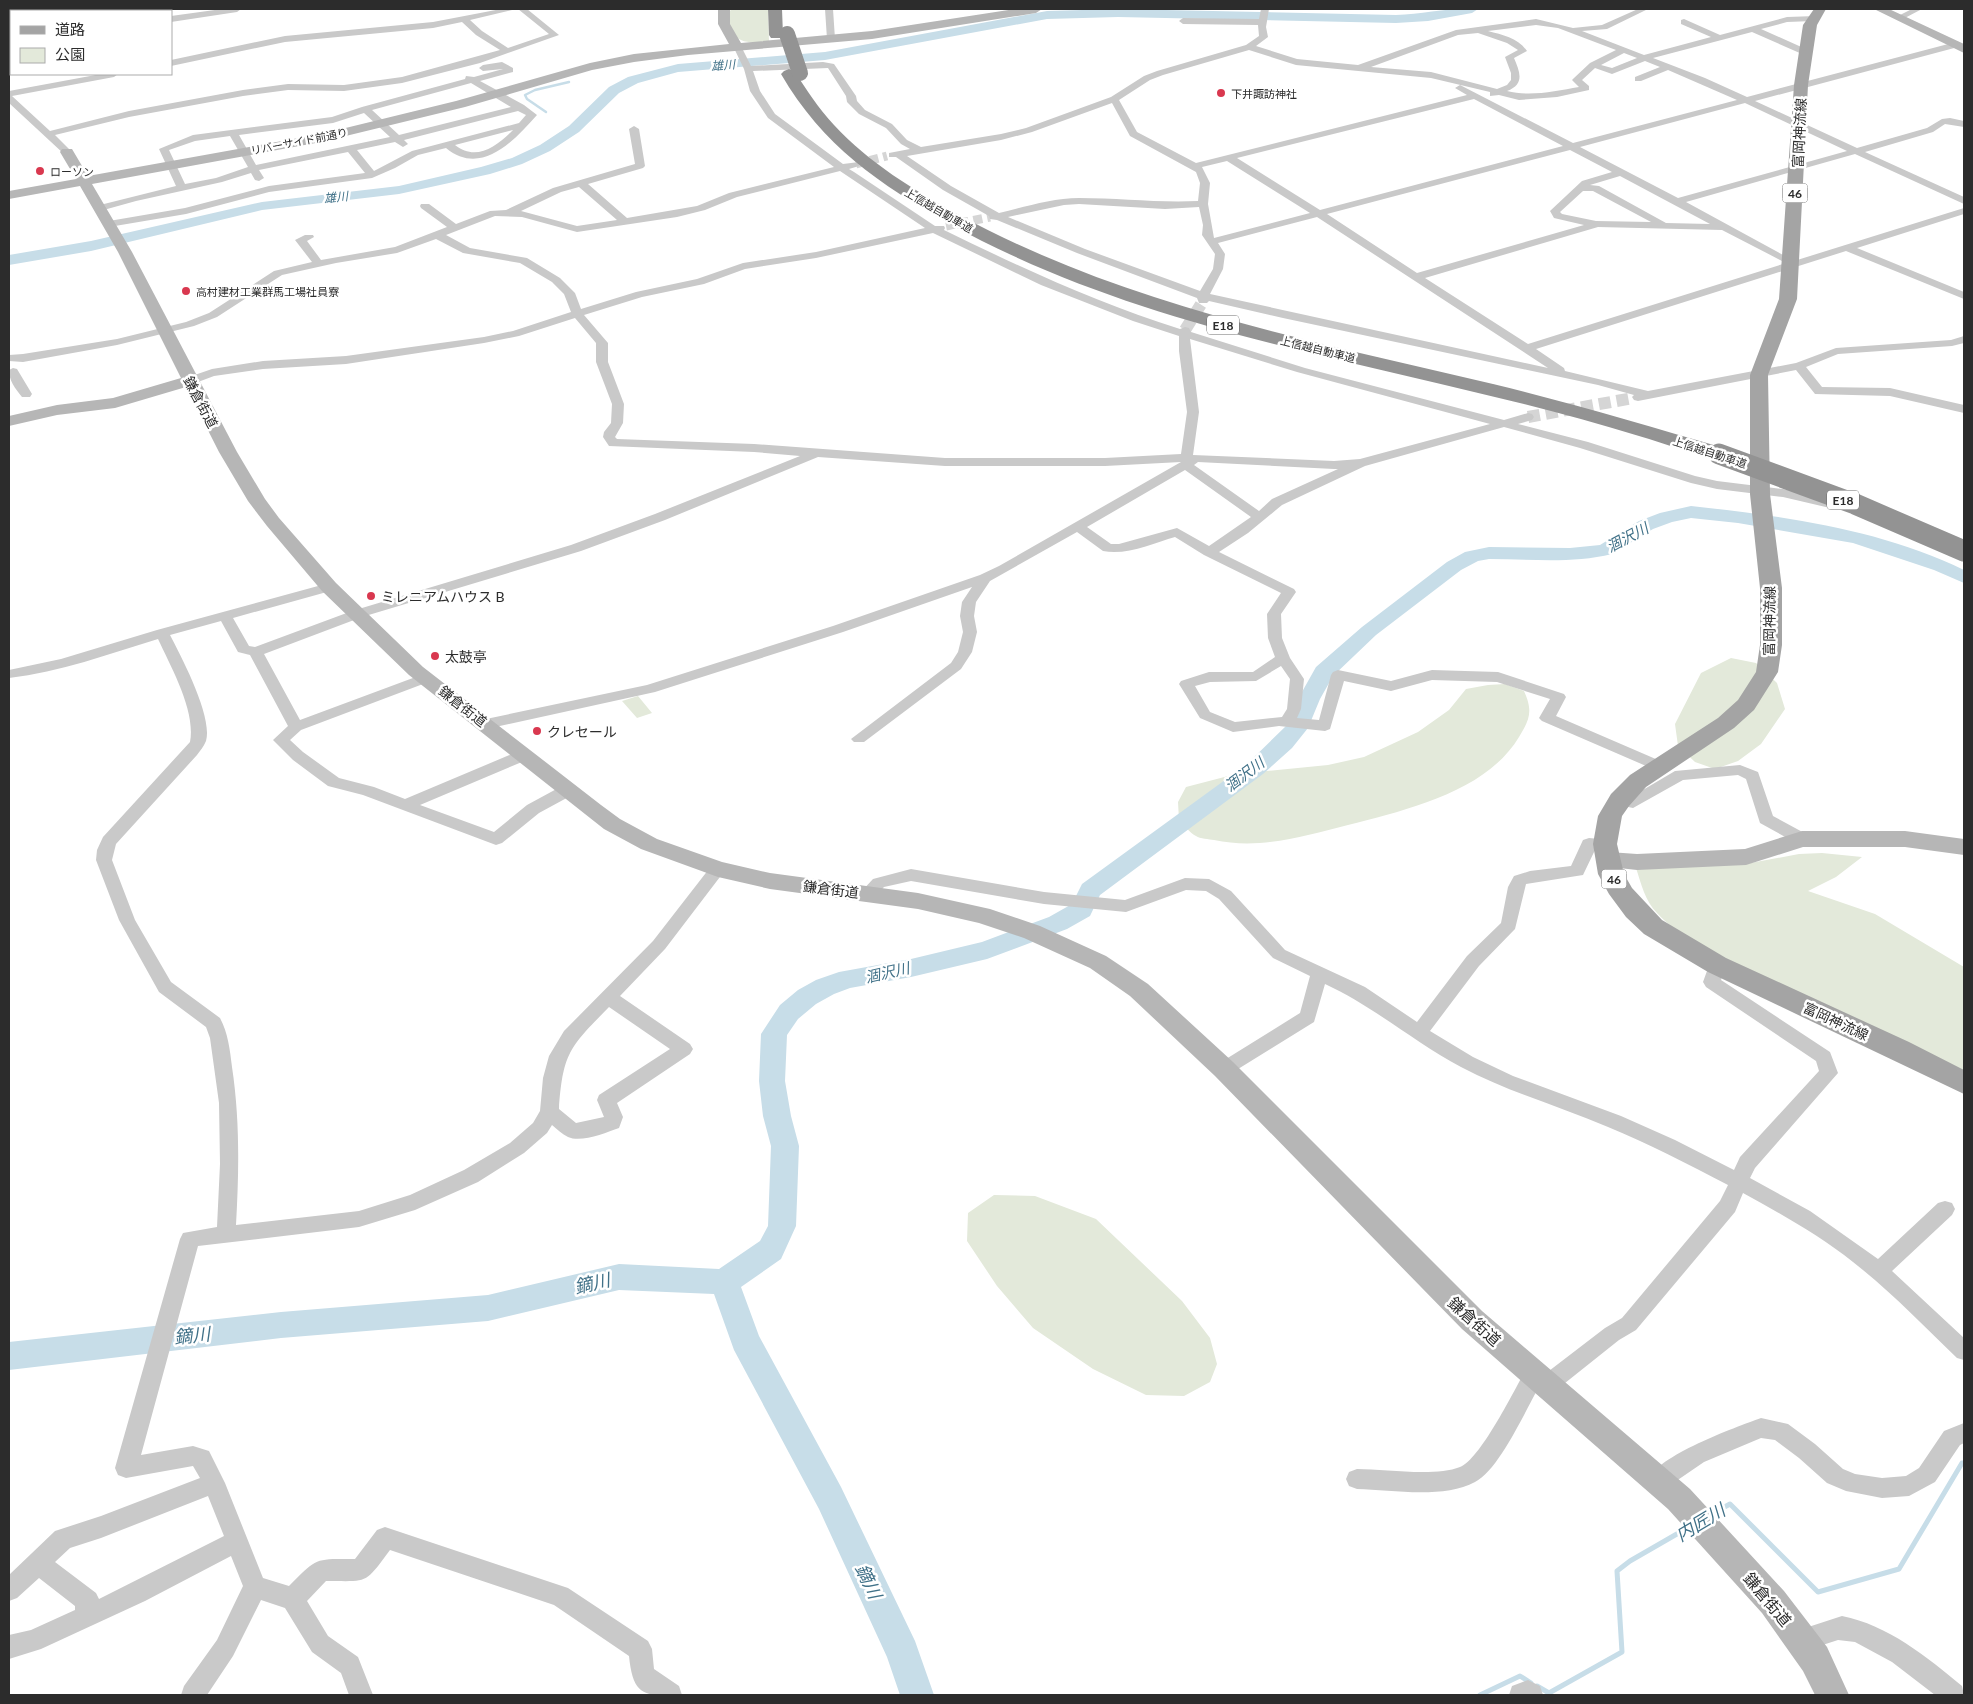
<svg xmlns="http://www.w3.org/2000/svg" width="1973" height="1704" viewBox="0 0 1973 1704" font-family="Lato,'Noto Sans JP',sans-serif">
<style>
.green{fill:#e3e9da}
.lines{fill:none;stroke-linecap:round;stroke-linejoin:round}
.stream-far1{stroke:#c7dde8;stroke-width:2.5}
.stream{stroke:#c7dde8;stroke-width:5}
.river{fill:#c7dde8;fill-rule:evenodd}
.street-tunnel-far1{stroke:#d5d5d5;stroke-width:9;stroke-dasharray:9 5;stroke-linecap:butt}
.street-tunnel{stroke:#d5d5d5;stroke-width:12;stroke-dasharray:12 6;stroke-linecap:butt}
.street{fill:#c9c9c9;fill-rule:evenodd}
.secondary{fill:#b6b6b6;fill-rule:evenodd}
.primary{fill:#a4a4a4;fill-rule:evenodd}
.highway{fill:#939393;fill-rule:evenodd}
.highway-bridge-far1{stroke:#939393;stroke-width:16}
.highway-bridge{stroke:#939393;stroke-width:21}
.poi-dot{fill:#d9384f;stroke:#fff;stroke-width:2}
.labels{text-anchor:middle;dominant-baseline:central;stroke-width:5;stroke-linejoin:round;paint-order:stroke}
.far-poi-label{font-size:11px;fill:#2c2c2c;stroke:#fff;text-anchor:start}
.far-street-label{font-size:11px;fill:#2c2c2c;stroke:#fff}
.far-water-label{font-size:12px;font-style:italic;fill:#407188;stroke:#fff}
.shield{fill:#fff;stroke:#6b6b6b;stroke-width:1}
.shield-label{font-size:12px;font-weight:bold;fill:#2c2c2c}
.street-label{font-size:14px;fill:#2c2c2c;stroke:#fff}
.poi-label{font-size:14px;fill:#2c2c2c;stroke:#fff;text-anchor:start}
.water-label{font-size:15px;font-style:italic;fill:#407188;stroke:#fff}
.near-street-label{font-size:16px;fill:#2c2c2c;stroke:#fff}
.near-water-label{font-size:18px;font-style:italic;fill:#407188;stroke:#fff}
</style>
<rect width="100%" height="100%" fill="#fff"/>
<path class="green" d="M731,9H768L769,41C760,42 750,44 741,40C730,35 726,19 731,9Z
M1731,658L1756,663L1777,683L1785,709L1761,744L1738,761L1715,769L1695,762L1678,746L1675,724L1701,673Z
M1505,684L1524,691C1533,711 1530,719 1519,737C1486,792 1406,810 1348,825C1304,836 1260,850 1214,840C1209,839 1200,839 1196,836C1190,833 1184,825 1179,820L1178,802L1186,787L1236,774L1328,765L1364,757L1418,732L1449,710L1466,689L1488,685Z
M638,696L652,713L637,718L622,701Z
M1822,853L1862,857L1836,877L1808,891L1875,914L1964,967V1081C1893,1034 1811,1005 1736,964C1709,950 1678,936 1657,913C1645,901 1641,883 1636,868L1745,864L1799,854Z
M994,1195L1035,1196L1096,1219L1182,1301L1210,1338L1217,1364L1210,1382L1184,1396L1146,1395L1093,1369L1033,1328L997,1286L967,1241L968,1213Z"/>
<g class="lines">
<path class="stream-far1" d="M546,112L527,99L525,95L535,90L569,82"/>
<path class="stream" d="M1710,1515L1730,1504L1818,1592L1899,1569L1962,1463H1964
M1537,1686L1549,1693L1622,1652L1617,1571L1630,1561L1689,1527
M1480,1695L1520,1676L1531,1683"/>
<path class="river" d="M1118,9L1396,15C1423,14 1451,7 1478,9L1472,13L1428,21L1396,23L1118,17L1047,19L825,60L678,72L638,83L619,93L579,132L550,151L522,164L490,174L399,194L262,210L91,251L9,265V255L91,241L262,202L399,186L481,167L512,158L540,145L569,126L609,87L628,77L678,64L825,52L1047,11Z
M1691,506C1783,516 1880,529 1964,570V583L1934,570L1853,543L1738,523L1691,518L1672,522L1653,529L1612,554C1572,564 1529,559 1489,559L1478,561L1461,570L1376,635L1333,676L1320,699L1308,728L1292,748L1263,774L1100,895L1090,916L1067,929L987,959L911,977L850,988L834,994L816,1004L798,1019L787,1035L785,1081L791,1116L799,1146L796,1226L781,1259L741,1287L759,1336L841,1487L915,1641L934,1695H900L887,1657L819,1509L734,1350L714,1294L619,1290L488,1321L281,1338L9,1370V1342L281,1312L488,1295L619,1264L719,1269L760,1241L768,1226L771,1146L763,1116L759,1081L761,1034L780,1005L798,990L816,980L839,972L911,959L982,942L1049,917L1072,904L1082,884L1247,764L1287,725L1298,699L1316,667L1362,627L1447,562L1465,552L1489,547L1570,548L1600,545L1639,521L1660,513Z"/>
<path class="street-tunnel-far1" d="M856,164L887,156
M946,226L990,217"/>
<path class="street-tunnel" d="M1185,330L1203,301
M1528,417L1633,398"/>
<path class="street" d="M222,9H241L237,12L171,22V16Z
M501,9H516L470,20L482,31L508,48L549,34L518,9H527L559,35L480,63L402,83L344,91L288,90L243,96L129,117L55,135L72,152L67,155L64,154L9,103V91L101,74H118L114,77L12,96L50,131L129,111L243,90L288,84L344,85L402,77L500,50L476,35L462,22L433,28L285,42L171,66V60L285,36L433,22Z
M825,9H833L835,39L831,42L827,39Z
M1261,9H1269L1266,27L1268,37L1256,46L1297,59L1358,65L1456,30L1536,19L1573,28L1602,25L1638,9H1648L1607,29L1582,31L1644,55L1711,37L1681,24V20L1684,19L1720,35L1787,17L1816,16V20L1813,21L1787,22L1761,29L1808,50V54H1802L1752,32L1653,58L1705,78L1747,97L1952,43H1958V47L1755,101L1857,148L1927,128L1942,119L1950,118L1964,121V127L1945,124L1933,132L1865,152L1964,197V204L1855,154L1686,202L1794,261L1964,208V214L1857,248L1964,292V299L1846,251L1536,349L1564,368L1565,371L1648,391L1796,363L1836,348L1951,340L1964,336V343L1952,346L1838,354L1806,367L1822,387L1890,388L1964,405V413L1890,396L1815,394L1796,370L1638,401L1634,400L1632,397L1634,395L1598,385L1283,318L1209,301L1207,303H1199L1197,298L1077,253L997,220L990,219L989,216L943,190L896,157H889V153L910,149L901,144L886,128L859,114L847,102L846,96L828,68L753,71L760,91L775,114L843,164L859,162V166L849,169L854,172L935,226H944L945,228L944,230C1022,268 1097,303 1180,329L1185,327L1189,328L1191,332L1305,368L1504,420L1528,413L1532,414L1534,417L1532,420L1518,424L1588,442L1695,476L1717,481L1783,489L1835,501L1837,504L1830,508L1783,497L1717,489L1691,483L1580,448L1504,427L1365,466L1282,505L1248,533L1219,552L1294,589L1296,592L1281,614L1282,638L1290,658L1304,679L1301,709L1297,718L1319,720L1331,675L1333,672L1338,670L1391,681L1432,670L1498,672L1564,694L1566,697L1556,716L1665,763L1668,767L1665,771L1660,772L1542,721L1539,718L1550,699L1497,682L1432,680L1391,691L1344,681L1330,729L1325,731L1279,726L1233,732L1200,718L1179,684L1181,681L1209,672H1253L1275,657L1268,638L1267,614L1281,593L1204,555L1175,537C1154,543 1126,556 1103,551L1077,532L990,581L976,602L974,616L977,632L972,652L961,669L864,742H854L851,739L951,663L958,652L963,632L960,616L962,602L972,587L843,632L655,692L486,729L481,727L478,724L481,721L486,719L647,685L833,626L980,575L999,566L1181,462L1105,466H945L818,457L665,520L581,551L362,617L264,654L300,720L421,675H431L433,678L431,681L301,730L290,740L303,752L339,778L374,787L405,799L519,751H529L532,755L529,759L420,805L494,832L527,805L562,786L568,785L574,786L576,790L574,794L539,813L502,843L496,845L363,795L328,786L293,760L273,740L288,726L250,655L238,652L221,621L170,635C182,658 213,717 206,741C204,746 200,751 197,755L116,844L112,860L135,920L171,982L220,1018C228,1033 230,1050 232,1067C240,1120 239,1172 236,1225L359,1211L410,1195L464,1170L510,1143L533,1123L540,1111L543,1078L549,1056L564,1031L653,941L712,865L718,863L724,865L726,869L665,949L620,996L690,1044L693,1049L690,1054L617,1103L623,1117L619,1128C605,1133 581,1143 568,1137C562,1134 557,1129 552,1125L547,1133L524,1153L478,1182L415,1210L359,1227L198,1246L141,1455L193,1446L209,1451L225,1483L263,1578L289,1586C318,1557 314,1559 355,1559L377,1530L385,1527L568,1588L648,1641L652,1649L654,1669L679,1686L682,1695C644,1697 633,1696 629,1656L554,1605L390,1550C364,1585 369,1581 326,1581L307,1601L328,1636L358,1657L373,1695H349L341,1673L312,1652L285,1608L261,1600L233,1656L207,1695H181L184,1686L217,1640L243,1586L231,1556L145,1601L41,1649L9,1659V1635L31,1630L75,1610V1606L39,1578L17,1598L9,1601V1575L55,1531L101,1516L200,1478L193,1466L126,1478L118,1475L115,1468L180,1239L183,1233L217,1227L220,1164L219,1103L210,1038L206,1027L159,992L119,920L96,860L97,850L103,837L190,742C196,711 171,667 158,639C109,654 60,672 9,678V670L61,659L157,630L329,583L334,584L336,587L334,590L233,618L249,646L255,647L352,611L571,545L655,514L800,456L754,452L609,446L603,437L604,432L611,423L612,404L596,362V343L575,318L519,336L484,343L346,364L263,369L214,376L190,385L184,381L186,378L212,369L263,361L346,356L484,337L513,331L571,312L564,294L552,282L520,263L463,253L436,239L397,253L336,263L282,275L217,317L194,326L117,345L23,362L9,361V355L23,354L117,339L186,322L209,313L274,271L312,262L295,240L305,235H313L314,237L307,241L321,260L395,247L447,227L421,208L420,206L421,204H429L456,224L490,211L506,210L553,188L635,164L629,129L634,126L639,129L645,166L643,168L588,184L627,218L697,206L729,193L834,167L768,118L750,91L744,69L733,46L734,44H740L751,66L823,62L834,64L856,96L857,101L865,110L892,124L907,140L921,147L1001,134L1026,128L1111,97L1144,76L1157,71L1246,45L1259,36L1258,25L1183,24L1179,21L1183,18L1259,19ZM1536,25L1558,28L1616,50L1590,63L1574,78L1572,80L1579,87C1556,91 1530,97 1507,91C1525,84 1520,72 1514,58L1527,51C1518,38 1503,35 1488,31ZM1478,33L1507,43L1518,50L1505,57L1511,73V80L1507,85L1497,89L1431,72L1371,67L1458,35ZM1249,50L1296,65L1431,78L1490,92V96L1499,95L1519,100L1557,97L1589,90V86L1582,80L1595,68L1612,74L1645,61L1660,67L1635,77V81H1641L1668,70L1737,100L1573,143L1460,85L1455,88L1467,95L1196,163L1137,132L1119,100L1150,80L1163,75ZM1624,53L1637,58L1612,68L1601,65ZM1474,99L1563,146L1320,210L1237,158ZM1112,103L1130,136L1196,172L1200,183L1198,201C1158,203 1119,198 1079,198C1052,198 1025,207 999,213L951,186L907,156L1001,140L1032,132ZM1745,103L1847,151L1678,198L1580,147ZM1570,150L1612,172L1582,181L1550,211L1554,218L1584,225L1417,273L1327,214ZM1227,161L1310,213L1214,238L1208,204L1210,183L1202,167ZM840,171L925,228L816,252L743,263L697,279L636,292L581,309L575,293L560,278L527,258L470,248L446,235L495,216L522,217L577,232L677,217L705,210L737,197ZM1620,176L1710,224L1666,223L1599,186L1590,185ZM579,187L617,220L577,226L521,211L561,192ZM1583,191H1593L1651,222L1596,221L1562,214L1560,212ZM1079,204L1165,209L1199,207L1203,225L1202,235L1215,254L1213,269L1200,291L1085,249L1008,217L1064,205ZM1317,217L1548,368L1210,294L1223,269L1225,254L1218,243ZM1598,227L1722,230L1786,263L1528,344L1425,278ZM933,233L1041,285L1133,321L1179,336V351L1187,412L1181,454L1105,458H945L754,444L617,439L615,437L623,423L624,404L608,362V343L584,315L642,297L704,284L745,269L816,258ZM1190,339L1297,372L1490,424L1360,459L1334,461L1193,455L1199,412ZM1198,462L1334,469H1338L1272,499L1259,511L1194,465ZM1185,470L1251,517L1209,546L1177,528L1119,544H1111L1087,527ZM1281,666L1290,679L1287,709L1282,717L1235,722L1210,712L1195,686L1210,682L1256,681ZM609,1007L670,1049L599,1095L597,1100L604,1117L576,1123L559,1109C563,1052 570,1047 609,1007ZM208,1496L224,1536L99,1599L96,1593L55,1562L70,1548L101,1538Z
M1912,9H1922L1901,20L1894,18Z
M9,10H14L15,11H11V14H9Z
M9,43H11V49H9Z
M502,62L513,68V72L480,81L524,105L537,115C514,141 481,177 446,148L418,155L395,168L372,178L269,192L186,214L109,227L104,224L109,221L185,208L269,186L365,173L348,152L259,170L264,178L259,181L255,180L251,173L222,182L136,201L100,211L95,208L96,206L176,186L159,149L193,135L332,117L362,107L465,79L466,76L474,77L503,69L483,71L479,68L483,65ZM471,83L511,107L399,135L372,110ZM518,111L526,115L519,123L412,151L374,171L357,150L395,142L403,147L408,144L404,140ZM364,113L390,137L256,165L239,135L333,123ZM513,130C497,146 476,162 455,145ZM230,136L248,167L216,178L185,184L169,150L195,141Z
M13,368L17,369L32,394L30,397H22C15,388 9,381 9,370Z
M1740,765L1758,772L1773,816L1808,835L1810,839L1808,843L1802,845L1796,843L1760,823L1746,779L1738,775L1683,780L1633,808L1614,804L1612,800L1614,796L1620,795L1631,797L1675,771Z
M1589,838L1611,840L1613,844L1611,848L1595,850L1583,875L1526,884L1515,929L1479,966L1430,1031L1473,1057L1513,1076L1621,1116L1675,1140L1734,1170L1740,1157L1819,1071L1816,1061L1706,987L1703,982L1711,960L1717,959L1723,960L1726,965L1721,980L1830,1052L1838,1073L1755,1168L1750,1178L1810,1211L1878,1259L1938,1203L1945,1201L1952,1203L1955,1209L1952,1215L1892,1271L1964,1338V1360L1957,1358C1923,1325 1890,1291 1853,1262C1819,1235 1781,1214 1743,1193L1735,1212L1636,1330L1619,1340L1555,1391L1548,1394L1541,1391L1539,1387C1525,1411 1499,1470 1475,1482C1444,1499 1392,1490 1357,1489L1349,1486L1346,1479L1349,1472L1357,1469C1385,1469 1435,1477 1460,1467C1481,1459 1515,1388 1528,1366L1535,1364L1542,1366L1545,1374L1605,1328L1622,1318L1720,1201L1728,1185C1688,1164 1649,1144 1608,1127C1559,1106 1508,1092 1461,1067C1414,1042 1373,1006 1325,984L1314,1022L1230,1074L1224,1076L1218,1074L1215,1069L1218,1064L1300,1013L1310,976L1273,958L1219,899L1206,891L1186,890L1126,912L1044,904L911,881L884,887L874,897L868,899L862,897L860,893L873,879L911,869L1044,892L1125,900L1185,878L1209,879L1231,891L1285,950L1365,987L1417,1022L1467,956L1501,923L1508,887L1514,876L1530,871L1571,866L1583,840Z
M1761,1418L1788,1424L1815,1444L1843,1469L1855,1474L1882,1478L1906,1476L1919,1468L1944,1431L1964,1423V1443L1960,1445L1935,1482L1909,1496L1882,1498L1846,1491L1827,1483L1799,1458L1775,1440L1761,1438L1704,1462L1666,1488L1658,1491L1650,1488L1647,1481C1658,1455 1734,1428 1761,1418Z
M1842,1616C1888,1625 1927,1657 1962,1686L1964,1695H1935L1892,1662L1855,1642L1838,1640L1801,1652L1793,1648L1789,1640L1793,1632Z
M1528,1680L1540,1686L1543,1695H1509L1512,1686Z"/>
<path class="secondary" d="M718,9H730V24L741,43L872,31L1015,9H1042L1036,13L872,39L688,55L634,62L592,70L465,107L321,142L92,184L132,252L237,452L265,499L279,518L336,583L423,667L601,805L620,819L657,839L722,862L770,873L918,893L990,909L1040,926L1106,956L1148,984L1233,1062L1482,1311L1690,1489L1784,1591L1827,1647L1849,1695H1815L1803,1671L1762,1613L1668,1509L1462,1329L1215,1076L1130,996L1090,968L1024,938L979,923L918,909L770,889L718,877L641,849L604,829L409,675L322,591L267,526L248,501L219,452L186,387L115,408L57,415L9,426V416L57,405L113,398L181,378L118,252L80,186L9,199V191L76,179L60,152L62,149H72L88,176L321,134L456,101L590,63L634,54L729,44L718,24Z
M1874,9H1889L1964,44V53Z
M1802,831H1905L1964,839V855L1905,847H1803L1746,865L1637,870L1601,866L1598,860L1601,854L1609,852L1637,854L1745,849Z"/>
<path class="primary" d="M1814,9H1826L1817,25L1808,85L1797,299L1768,375L1770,494L1782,588V645L1778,672L1754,710L1734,728L1646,787L1629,806L1622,816L1617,844L1624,874L1632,888L1662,920L1726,958L1909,1042L1964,1070V1094L1708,972L1644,934L1626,917L1609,894L1598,874L1593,844L1598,816L1611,794L1630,775L1718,718L1738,700L1756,672L1760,645V588L1750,494V375L1779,299L1794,85L1803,25Z"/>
<path class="highway" d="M768,9H782L783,35L781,38H771L769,35Z
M789,69L794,71C807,90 818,108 834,125C869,163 914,190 959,215C1125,305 1311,341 1493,384C1572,403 1649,426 1727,449L1730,454L1727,459L1719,460C1692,454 1666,444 1639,436C1593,422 1546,409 1499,398C1312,352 1120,318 950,224C880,185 822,145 781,74L784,71Z"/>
<path class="highway-bridge-far1" d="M787,34L800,73"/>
<path class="highway-bridge" d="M1719,454L1855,504L1964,551"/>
</g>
<g class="poi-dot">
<circle cx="1221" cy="93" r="5"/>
<circle cx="40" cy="171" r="5"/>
<circle cx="186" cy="291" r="5"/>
<circle cx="371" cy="596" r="5"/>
<circle cx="435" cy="656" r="5"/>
<circle cx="537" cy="731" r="5"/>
</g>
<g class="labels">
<g class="far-poi-label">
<text x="1231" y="93">下井諏訪神社</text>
<text x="50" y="171">ローソン</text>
<text x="196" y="291">高村建材工業群馬工場社員寮</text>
</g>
<g class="far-street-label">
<text transform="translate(299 141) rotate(-11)">リバーサイド前通り</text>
<text transform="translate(939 210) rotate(30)">上信越自動車道</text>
<text transform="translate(1318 349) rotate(14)">上信越自動車道</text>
<text transform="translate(1710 452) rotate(18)">上信越自動車道</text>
</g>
<g class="far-water-label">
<text transform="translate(723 65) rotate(-5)">雄川</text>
<text transform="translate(336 197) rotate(-6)">雄川</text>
</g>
<g class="shield">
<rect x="1782.5" y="183.5" width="25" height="19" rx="4"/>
<rect x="1207" y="315.5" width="32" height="19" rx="4"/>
<rect x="1827" y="490.5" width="32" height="19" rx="4"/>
<rect x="1601.5" y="869.5" width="25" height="19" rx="4"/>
</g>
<g class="shield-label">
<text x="1795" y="193">46</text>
<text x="1223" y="325">E18</text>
<text x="1843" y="500">E18</text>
<text x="1614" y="879">46</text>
</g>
<g class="street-label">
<text transform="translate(1799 133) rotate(-87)">富岡神流線</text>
<text transform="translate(201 402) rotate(62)">鎌倉街道</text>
<text transform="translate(1769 621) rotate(-89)">富岡神流線</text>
<text transform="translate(463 706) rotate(38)">鎌倉街道</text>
<text transform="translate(831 889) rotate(7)">鎌倉街道</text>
<text transform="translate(1836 1021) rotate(25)">富岡神流線</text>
</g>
<g class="poi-label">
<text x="381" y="596">ミレニアムハウス B</text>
<text x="445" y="656">太鼓亭</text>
<text x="547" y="731">クレセール</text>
</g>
<g class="water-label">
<text transform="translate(1627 537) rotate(-28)">涸沢川</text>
<text transform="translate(1244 774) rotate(-37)">涸沢川</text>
<text transform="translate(887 972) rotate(-13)">涸沢川</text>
</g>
<g class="near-street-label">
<text transform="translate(1475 1321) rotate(42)">鎌倉街道</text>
<text transform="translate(1768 1599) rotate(50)">鎌倉街道</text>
</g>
<g class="near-water-label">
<text transform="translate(592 1283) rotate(-13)">鏑川</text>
<text transform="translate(192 1335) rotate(-6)">鏑川</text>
<text transform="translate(1700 1522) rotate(-31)">内匠川</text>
<text transform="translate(869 1581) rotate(65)">鏑川</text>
</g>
</g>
<rect width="1973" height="1704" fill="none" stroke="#2c2c2c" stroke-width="20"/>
<rect x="10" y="10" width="162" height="65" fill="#ffffff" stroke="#ababab"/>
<rect x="20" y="26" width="25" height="8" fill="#a4a4a4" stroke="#ababab"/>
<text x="55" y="35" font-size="15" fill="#2c2c2c">道路</text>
<rect x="20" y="48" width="25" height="15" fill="#e3e9da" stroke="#ababab"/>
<text x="55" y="60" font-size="15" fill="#2c2c2c">公園</text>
</svg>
